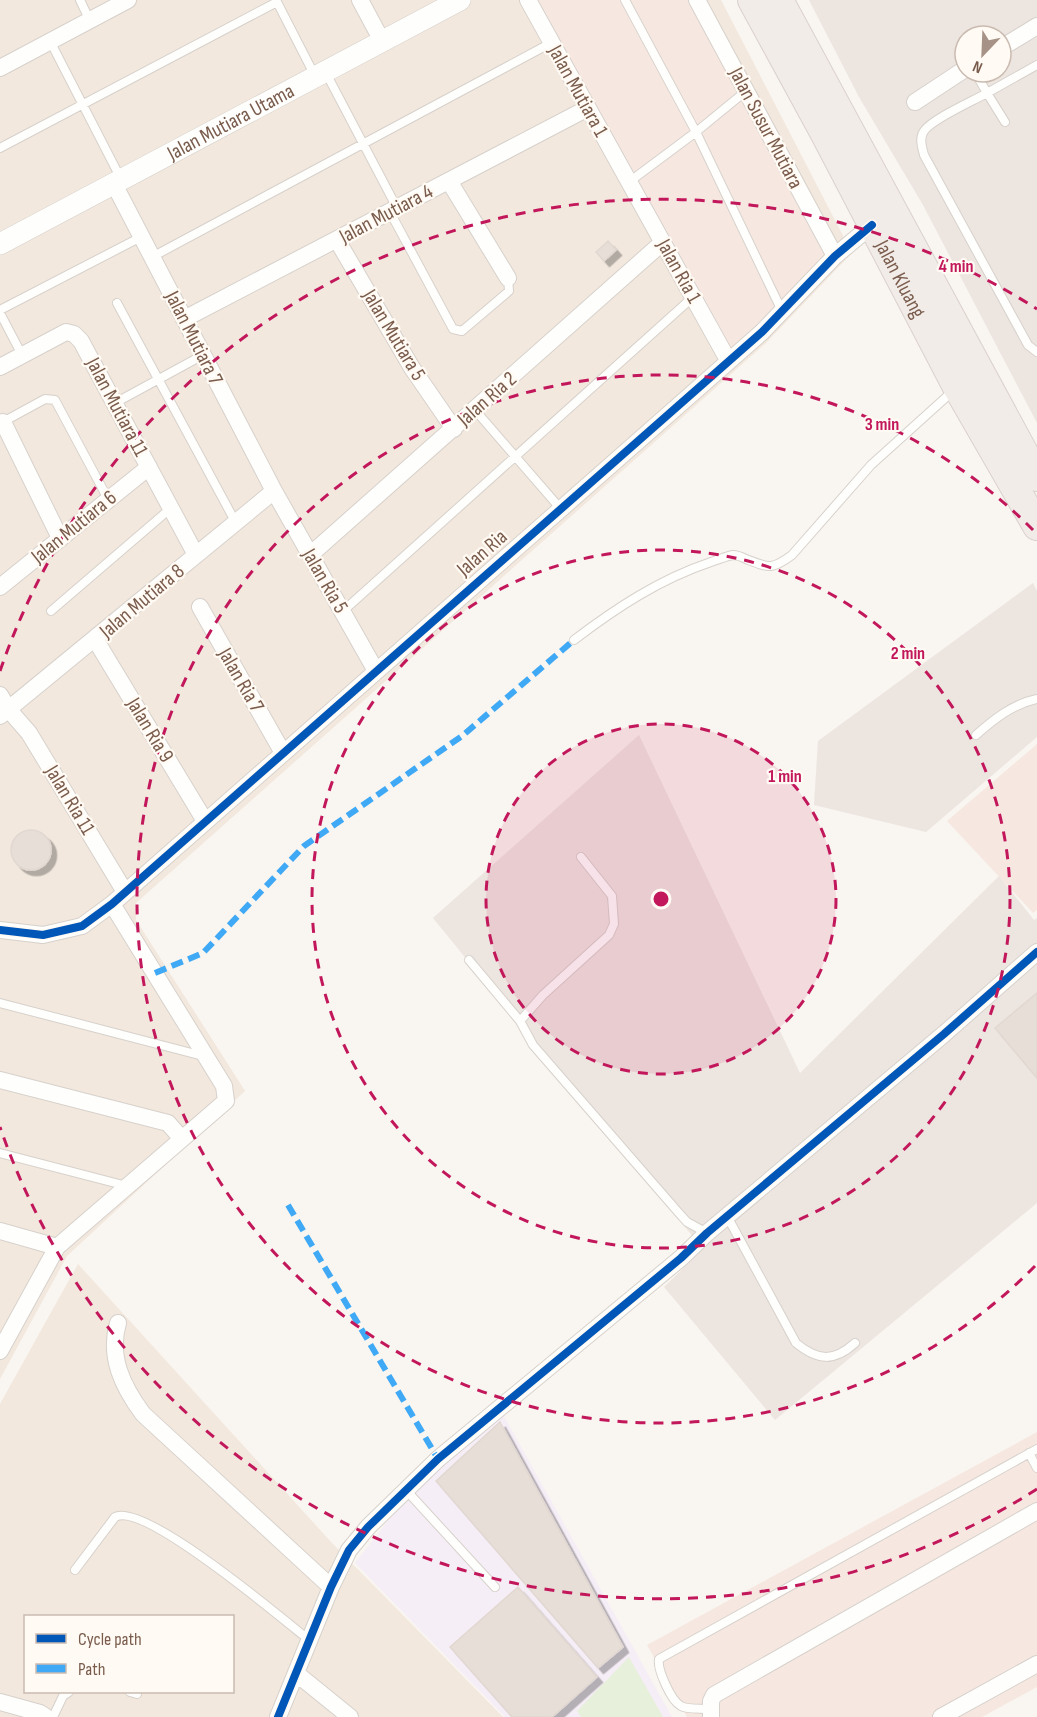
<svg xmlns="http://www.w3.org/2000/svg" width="1037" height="1717" viewBox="0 0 1037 1717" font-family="'Sofia Sans Condensed',sans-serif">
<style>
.residential{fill:#f2e8de;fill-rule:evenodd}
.commercial{fill:#f6e8e1}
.industrial{fill:#ede5e0;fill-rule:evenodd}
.education{fill:#f6eef6}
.green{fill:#e7f0db}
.building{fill:#e6ded7;stroke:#e2d8d2;stroke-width:1.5;filter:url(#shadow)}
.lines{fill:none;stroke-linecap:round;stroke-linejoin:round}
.service-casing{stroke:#d7d1cb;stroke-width:10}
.minor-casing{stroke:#d7d1cb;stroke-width:18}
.tertiary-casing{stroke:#d7d1cb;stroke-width:22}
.trunk-casing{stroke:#dad1cc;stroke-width:30}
.service{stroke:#fefefd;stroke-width:8}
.minor{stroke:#fefefd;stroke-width:16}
.tertiary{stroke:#fefefd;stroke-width:21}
.trunk{stroke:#f2ece8;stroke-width:28}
.quiet{stroke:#3fa9f5;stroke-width:6;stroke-dasharray:12 6;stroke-linecap:butt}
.cycleway-casing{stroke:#fffaf3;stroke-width:11}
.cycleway{stroke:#0057b8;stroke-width:8}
.ring{fill:none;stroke:#c2185b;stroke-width:3;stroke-dasharray:10 8}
.labels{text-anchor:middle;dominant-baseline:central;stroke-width:4.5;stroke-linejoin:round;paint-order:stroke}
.street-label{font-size:21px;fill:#7a5c4d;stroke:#fffaf3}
.centre{fill:#c2185b;stroke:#fffaf3;stroke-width:3}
.ring-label{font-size:18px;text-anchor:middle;font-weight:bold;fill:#c2185b;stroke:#fffaf3;stroke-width:4.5;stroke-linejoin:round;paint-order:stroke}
</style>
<defs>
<filter id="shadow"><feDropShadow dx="5.5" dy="5.5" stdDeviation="0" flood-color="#0004"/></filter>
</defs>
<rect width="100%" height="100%" fill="#f9f5f0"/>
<path class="residential" d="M0,0H721L852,253L766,343L136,903V920L245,1091L67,1256L0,1379Z
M78,1264L332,1543L503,1717H0V1404ZM26,1616H232V1692H26Z"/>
<path class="commercial" d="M521,0H703L842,257L726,369Z
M1037,744V910L1033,913L947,821Z
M1037,1432V1687L982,1717H687L647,1645Z"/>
<path class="industrial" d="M809,0H1037V423L923,205L859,97ZM965,36H1001V72H965Z
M1033,583L1037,591V737L926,832L814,805L818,741Z
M639,735L800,1073L999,876L1034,920L1037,918V1203L775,1420L664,1287L703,1249L433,918Z"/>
<path class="education" d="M501,1411L672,1717H505L355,1563L408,1495Z"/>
<path class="green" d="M629,1657L663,1717H581L577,1711Z"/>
<path class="building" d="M608,241L616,250L604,261L596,252Z
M11 850a20 20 0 1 1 40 0a20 20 0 1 1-40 0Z
M1037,993V1078L995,1028Z
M500,1422L623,1647L598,1668L436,1481Z
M518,1587L597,1677L552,1717H512L450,1647Z"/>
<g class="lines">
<defs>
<path id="service" d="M80,0L90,21
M276,0L315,76
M625,0L696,132L782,311
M50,41L121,179
M975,72L987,93L1037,65
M326,73L397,208
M1005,122L987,93C973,101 932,119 924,131C919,138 922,147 924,155L1028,345L1037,352
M0,148L277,2
M629,182L696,132L746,91
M390,212L453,329L462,331L509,291L508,278
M152,257L551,43
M117,303L236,523
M0,310L141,237
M0,313L22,355
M115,403L203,355
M475,410L560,508
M1,423L45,399L55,400L108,499
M51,611L171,508
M342,612L693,297
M574,640C616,608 660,579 711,562C718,560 726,556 733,555C738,555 742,557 746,559C769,568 772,570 792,555L871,465L953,391
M976,735C994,719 1013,704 1037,699
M581,857L612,896L614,924L609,935L543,995L520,1021L533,1045L678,1212L687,1222L707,1233
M469,960L520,1021
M0,1003L203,1056
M0,1153L127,1186
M727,1216L796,1343C818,1361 834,1362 855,1343
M1029,1453L1037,1468
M405,1489L495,1587
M75,1570L115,1517C143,1501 283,1619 309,1640
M130,1692L137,1694
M710,1709C701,1708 688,1710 681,1706C671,1701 657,1669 659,1659L1037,1449
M53,1717L63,1696L69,1692"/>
<path id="minor" d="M360,0L382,41
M528,0L728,360
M697,0L835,256
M1001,48L1037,26
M0,68L128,0
M915,102L965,69
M449,181L508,278
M114,184L274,491L376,671
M337,240L412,368L454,429
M184,319L588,108
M0,367L66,332L74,334L81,341L196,555
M3,422L60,538
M310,555L663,242
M0,587L149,467
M200,607L283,753
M95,639L205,821
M0,695L9,710L29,733L125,892
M0,716L274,491
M0,930L43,935L82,926L112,904L762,332L835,256L872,225
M0,1080L168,1123L182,1139
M0,1231L57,1247
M118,1323C108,1357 123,1387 143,1414L331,1587
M0,1351L57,1247L226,1101L224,1086L112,904
M297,1674L350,1717
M0,1702L40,1713L46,1717
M278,1717L331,1587L349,1550L368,1527L438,1459L681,1258L707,1233L944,1034L1037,952
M711,1717V1701L714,1695L1037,1511
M941,1717L1037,1664"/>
<g id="tertiary">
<path id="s1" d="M0,244L460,0"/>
</g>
<g id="trunk">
<path id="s2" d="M752,0L825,134L957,387L1037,526"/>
<path d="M779,0L1037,477"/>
</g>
</defs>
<use href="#service" class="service-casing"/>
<use href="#minor" class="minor-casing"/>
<use href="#tertiary" class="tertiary-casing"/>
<use href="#trunk" class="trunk-casing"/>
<use href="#service" class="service"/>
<use href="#minor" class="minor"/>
<use href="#tertiary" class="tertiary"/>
<use href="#trunk" class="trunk"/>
<path class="quiet" d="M155,973L203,953L304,846L462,736L574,640
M288,1205L438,1459"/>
<defs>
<path id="cycleway" d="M0,930L43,935L82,926L112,904L762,332L835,256L872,225
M278,1717L331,1587L349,1550L368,1527L438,1459L681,1258L707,1233L944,1034L1037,952"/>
</defs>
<use href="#cycleway" class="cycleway-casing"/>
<use href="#cycleway" class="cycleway"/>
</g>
<circle cx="661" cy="899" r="175" fill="#c2185b" fill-opacity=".12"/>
<g class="ring">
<circle cx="661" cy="899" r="175"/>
<circle cx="661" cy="899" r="349"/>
<path d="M1035 1266A524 524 0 1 1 1035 532"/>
<path d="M1037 1489A699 699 0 0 1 0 1127M0 671A699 699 0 0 1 1037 309"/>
</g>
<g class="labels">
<g class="street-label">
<text transform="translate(578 91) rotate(61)">Jalan Mutiara 1</text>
<text stroke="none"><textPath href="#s1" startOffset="261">Jalan Mutiara Utama</textPath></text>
<text transform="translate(766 128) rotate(62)">Jalan Susur Mutiara</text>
<text transform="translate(386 214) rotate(-28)">Jalan Mutiara 4</text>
<text transform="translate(679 271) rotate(61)">Jalan Ria 1</text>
<text stroke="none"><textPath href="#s2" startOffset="316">Jalan Kluang</textPath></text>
<text transform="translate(394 335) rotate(59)">Jalan Mutiara 5</text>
<text transform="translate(194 338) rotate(63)">Jalan Mutiara 7</text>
<text transform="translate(487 399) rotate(-41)">Jalan Ria 2</text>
<text transform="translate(117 407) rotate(62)">Jalan Mutiara 11</text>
<text transform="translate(74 527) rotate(-39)">Jalan Mutiara 6</text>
<text transform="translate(482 553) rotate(-41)">Jalan Ria</text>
<text transform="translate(325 581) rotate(60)">Jalan Ria 5</text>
<text transform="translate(142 601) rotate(-40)">Jalan Mutiara 8</text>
<text transform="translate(241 680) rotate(60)">Jalan Ria 7</text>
<text transform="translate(150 730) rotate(59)">Jalan Ria 9</text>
<text transform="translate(70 800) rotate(59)">Jalan Ria 11</text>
</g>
</g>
<circle cx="661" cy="899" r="9" class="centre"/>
<g class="ring-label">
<text x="956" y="272">4 min</text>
<text x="882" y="430">3 min</text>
<text x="908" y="659">2 min</text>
<text x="785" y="782">1 min</text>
</g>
<rect x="24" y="1615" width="210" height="78" fill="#fffaf3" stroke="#cabbb1" stroke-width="1.5"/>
<rect x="36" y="1634" width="30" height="9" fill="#0057b8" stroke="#cabbb1" stroke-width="1.5"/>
<text x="78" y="1645" font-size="18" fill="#7a5c4d">Cycle path</text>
<rect x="36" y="1664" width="30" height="9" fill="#3fa9f5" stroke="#cabbb1" stroke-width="1.5"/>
<text x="78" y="1675" font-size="18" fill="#7a5c4d">Path</text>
<g transform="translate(983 54) rotate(203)"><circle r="28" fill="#fffaf3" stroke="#cabbb1" stroke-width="1.5"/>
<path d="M0-4.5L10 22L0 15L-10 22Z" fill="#a69286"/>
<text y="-9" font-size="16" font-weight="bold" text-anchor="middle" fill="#7a5c4d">N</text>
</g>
</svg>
